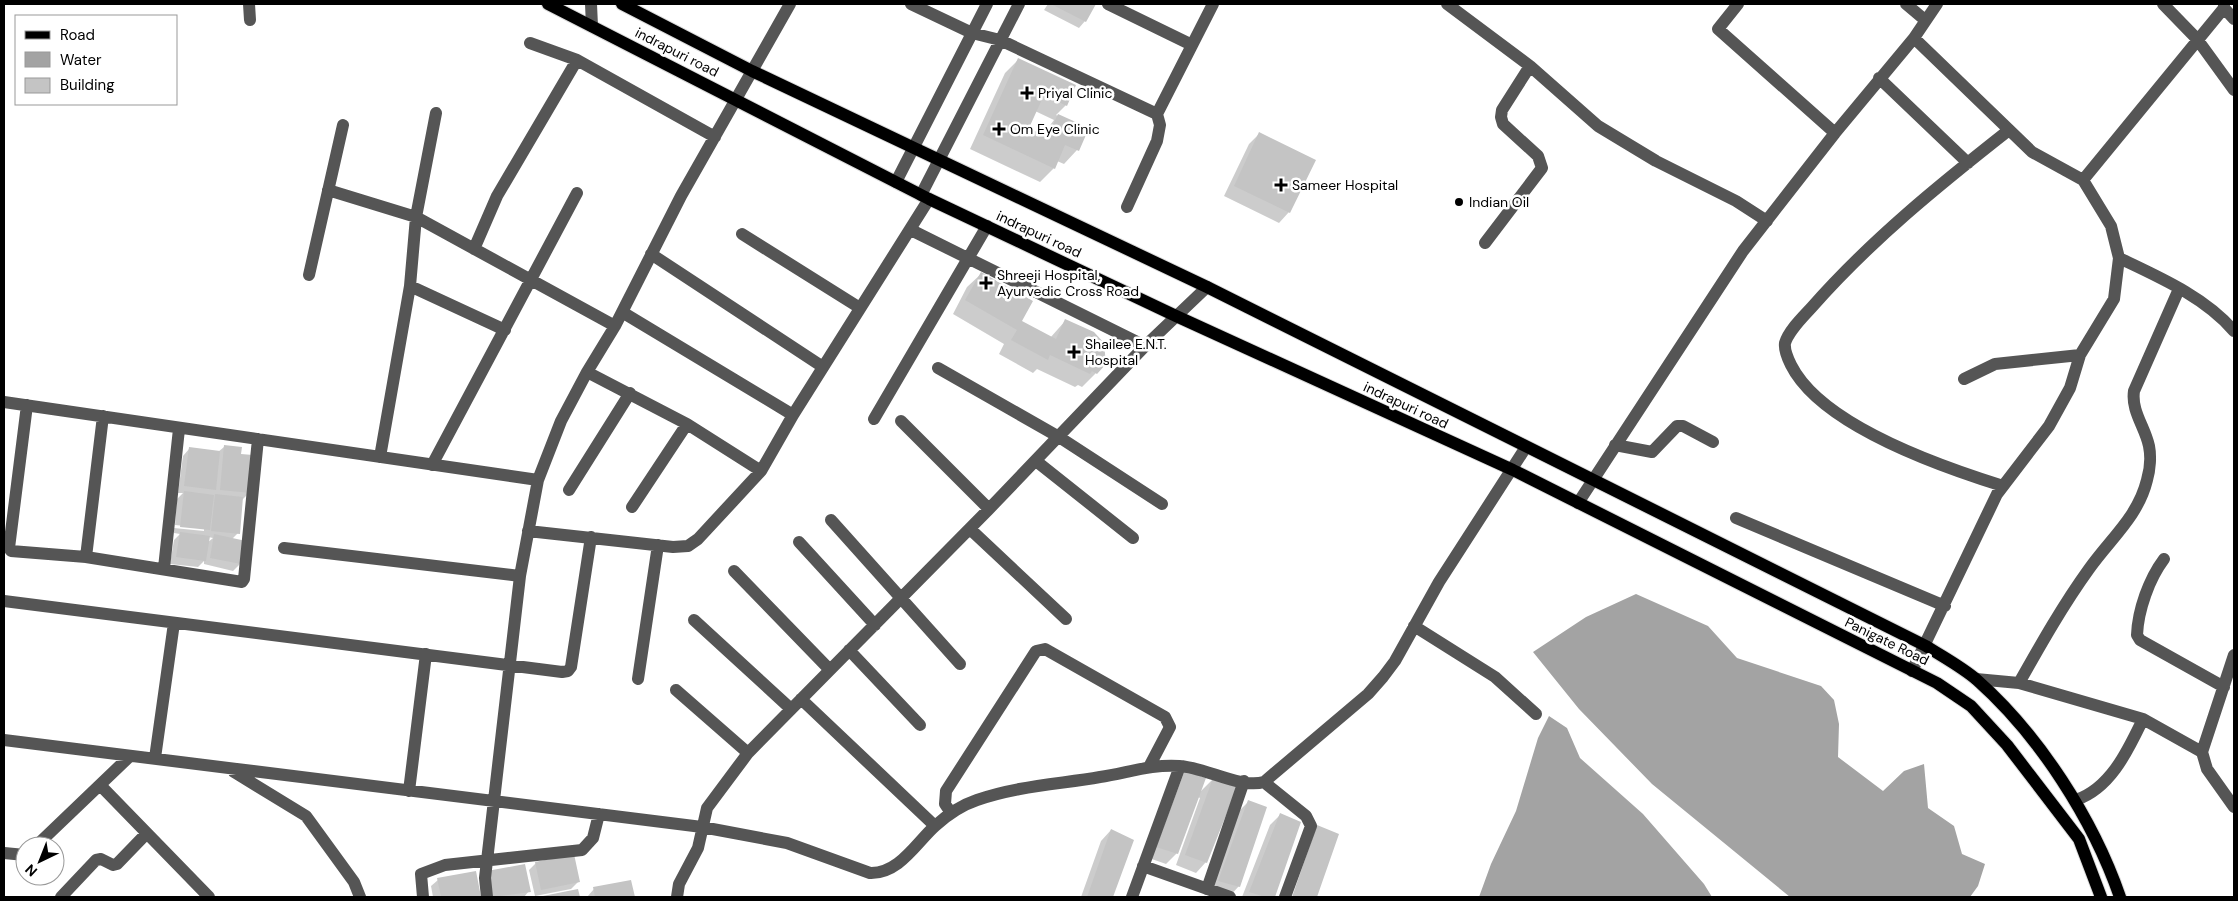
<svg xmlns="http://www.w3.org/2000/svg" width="2238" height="901" viewBox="0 0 2238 901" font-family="'DM Sans',sans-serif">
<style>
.water{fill:#a3a3a3}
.shadow{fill:#0003;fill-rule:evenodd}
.building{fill:#c4c4c4}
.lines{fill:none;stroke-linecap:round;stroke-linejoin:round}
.major-casing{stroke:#dbdbdb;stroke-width:14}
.minor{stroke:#555;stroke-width:12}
.major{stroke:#000;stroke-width:12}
.poi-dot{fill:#000;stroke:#fff;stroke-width:2}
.labels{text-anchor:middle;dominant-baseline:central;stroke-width:5;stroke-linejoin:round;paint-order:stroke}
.street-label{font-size:14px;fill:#000;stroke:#fff}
.poi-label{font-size:14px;fill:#000;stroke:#fff;text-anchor:start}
</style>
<rect width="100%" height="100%" fill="#fff"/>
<path class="water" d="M1636,594L1708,626L1737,658L1821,686L1834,700L1839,724L1838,757L1883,791L1904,771L1924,764L1928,808L1954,826L1962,854L1985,864L1978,886L1970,897H1790L1652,784L1579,709L1533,652L1586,617Z
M1549,716L1567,728L1580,758L1643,814L1704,884L1712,897H1479L1491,864L1516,811L1538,738Z"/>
<path class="shadow" d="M1048,4H1094L1085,21L1079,28L1044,10Z
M1018,60L1066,105L1056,115L1087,129L1077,150L1064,164L1057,161L1054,168L1040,182L970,149L1005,73ZM1035,111L1054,120L1042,136L1027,129Z
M1259,134L1289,212L1279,223L1224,196L1249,144Z
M981,274L1020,322L1050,338L1066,320L1096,373L1082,387L1078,385L1075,387L1037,369L1033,373L999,354L1004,344L953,314L967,287Z
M224,447L240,455L250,492L242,500L238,533L232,539L240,564L233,571L204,564V561L198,567L170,564L174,540L180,534L174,533V528L204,531V528L175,525L177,499L183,493H178L183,456L189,449L218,452ZM208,537L213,538L207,543Z
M1213,779L1206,862L1196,873L1176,865L1200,798L1198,797L1177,853L1166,864L1146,857L1199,793Z
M1249,801L1239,886L1229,897L1208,891L1238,812Z
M1280,815L1300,823L1273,897H1242L1270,825Z
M1111,830L1132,841L1111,897H1081L1101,841Z
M536,863L578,882L571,889L535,896L529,870Z
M475,872L480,897H433L431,886L438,880Z
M630,881L634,897H587L594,889Z
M529,891L524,897H484Z"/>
<path class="building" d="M1051,4H1096L1086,22Z
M1018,58L1076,85L1067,106L1044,95L1029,128L1047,137L1058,114L1089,128L1079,151L1065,145L1055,169L983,135Z
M1259,132L1316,160L1290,213L1234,186Z
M981,272L1033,301L1022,321L1056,339L1065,319L1094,332L1104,343L1106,364L1097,374L1092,371L1090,374L1050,355L1048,360L1011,340L1017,330L965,300Z
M224,445L242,447L241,454L253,455L251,493L220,490Z
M189,447L220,451L216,490L184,486Z
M184,491L214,495L210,530L180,527Z
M215,494L243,497L240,534L211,531Z
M180,532L210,536L206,561L176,557Z
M214,534L246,541L241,564L210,558Z
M1185,770L1206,778L1178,854L1156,847Z
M1213,778L1238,785L1207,863L1185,855Z
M1248,800L1267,807L1240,887L1218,881Z
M1280,813L1301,822L1275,897H1265L1249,892Z
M1317,825L1339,834L1317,897H1292Z
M1111,829L1134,840L1113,897H1087Z
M574,854L580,882L541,890L535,862Z
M525,864L531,892L492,897L487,871Z
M476,871L481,897H441L437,878Z
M631,880L635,897H595L593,887Z
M578,889L580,897H543V896Z"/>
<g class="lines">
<defs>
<path id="major" d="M548,4L929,199L1176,316L1513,470L1937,683L1971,706L2007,745L2079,839L2101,897
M622,4L752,71L1207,287L1926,646C1943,657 1962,667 1977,680C2039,735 2093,819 2120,897"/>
</defs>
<use href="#major" class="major-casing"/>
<path class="minor" d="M249,4L250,20
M591,4L592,26
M911,4L972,33L1000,40L1157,114L1213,4
M1108,4L1192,45
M1447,4L1530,66L1598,126L1656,161L1736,201L1767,221
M1738,4L1718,29L1835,133
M1906,4L1925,20
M2163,4L2197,39L2234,90
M2224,4V8L2234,19
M530,43L577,60L715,137
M1879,78L1968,163
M2083,180L2224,8
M896,182L987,4
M328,190L416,217L615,326
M921,195L1019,4
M1127,207L1157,141L1160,125L1157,114
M911,230L1145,346
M742,234L860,308
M1485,243L1542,168L1538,156L1503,124L1501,117L1502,110L1530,66
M474,249L497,196L577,60
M651,254L823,367
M2119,258C2159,277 2205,297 2234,331
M309,275L343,125
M410,286L505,330
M622,312L793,415
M938,368L1059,437L1162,504
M587,372L687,424L761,471
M1964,379L1995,364L2080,355
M4,402L538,480
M27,405L9,548L11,551L86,557L242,582L244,579L258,439
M874,419L987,226
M901,421L989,509
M1615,445L1652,452L1677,426H1683L1713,442
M380,457L410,286L416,217L436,113
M1036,461L1133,538
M432,465L577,193
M2003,486C1942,467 1821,425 1791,365C1788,359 1784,350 1785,343C1789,330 1803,317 1812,307C1871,240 1939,185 2009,130
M569,490L630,393
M1578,503L1743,251L1835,133L1914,38L1937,4
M632,507L687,424
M1736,518L1945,606
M831,520L960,664
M970,529L1066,619
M528,531L673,547L688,546L698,539L761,471L793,415L929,199
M799,542L875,625
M284,548L520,576
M86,557L103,416
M2164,559C2149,579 2138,610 2137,635L2140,640L2224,687
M164,568L179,429
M734,571L830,670
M4,601L562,672L568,671L571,667L591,537
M694,620L791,709
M1414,626L1495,677L1536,714
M849,650L920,725
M2234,655L2202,752L2207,769L2234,807
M1912,671L1997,494L2049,426L2070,388L2080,355L2114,299L2119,258L2111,226L2083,180L2032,152L1914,38
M638,679L658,545
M1976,679L2019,683L2143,719L2202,752
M2019,683C2041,644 2063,605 2089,569C2110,539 2138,517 2147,480C2150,470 2151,456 2149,446C2145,427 2131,411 2134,391L2179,289
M676,690L748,753
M801,699L935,826
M4,740L702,827L787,843L870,873C899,874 916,843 935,826C947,815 962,805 977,800C1017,786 1060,784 1100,777C1127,773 1152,764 1179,766C1205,767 1240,789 1264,782L1368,694L1383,677L1395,661L1439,582L1526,447
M155,758L174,623
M234,772L306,816L354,882L360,897
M1264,782L1306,816L1311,826L1285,897
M100,785L209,897
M409,791L426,654
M2076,800C2111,788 2128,750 2143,719
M951,813L945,804L946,791L1036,651L1045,649L1165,717L1170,727L1149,767
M36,846L129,757
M4,853L25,855
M1143,866L1230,897
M1207,889L1244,781
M61,897L96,860L101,859L113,865L117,864L146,834
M423,897L421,874L445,865L582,850L593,838L599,814
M487,897L485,878L520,576L538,480L561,421L587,372L615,326L681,196L790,4
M677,897L679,884L698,848L707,808L748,753L989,509L1145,346L1207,287
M1132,897L1180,766"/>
<use href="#major" class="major"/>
</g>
<g class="poi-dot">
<path d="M1024.5 85.5h5v5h5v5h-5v5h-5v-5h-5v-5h5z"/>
<path d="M996.5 121.5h5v5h5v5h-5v5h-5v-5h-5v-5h5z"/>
<path d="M1278.5 177.5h5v5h5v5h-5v5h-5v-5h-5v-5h5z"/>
<circle cx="1459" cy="202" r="5"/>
<path d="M983.5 275.5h5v5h5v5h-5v5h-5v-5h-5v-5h5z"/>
<path d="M1071.5 344.5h5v5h5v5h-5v5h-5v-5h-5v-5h5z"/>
</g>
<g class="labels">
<g class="street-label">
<text transform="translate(677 52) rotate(27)">indrapuri road</text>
<text transform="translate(1039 234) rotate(25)">indrapuri road</text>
<text transform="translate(1406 405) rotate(25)">indrapuri road</text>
<text transform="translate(1887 641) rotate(26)">Panigate Road</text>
</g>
<g class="poi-label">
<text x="1038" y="93">Priyal Clinic</text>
<text x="1010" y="129">Om Eye Clinic</text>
<text x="1292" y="185">Sameer Hospital</text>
<text x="1469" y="202">Indian Oil</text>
<text x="997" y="275">Shreeji Hospital,<tspan x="997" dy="16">Ayurvedic Cross Road</tspan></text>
<text x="1085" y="344">Shailee E.N.T.<tspan x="1085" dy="16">Hospital</tspan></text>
</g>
</g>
<rect width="2238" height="901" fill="none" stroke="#000000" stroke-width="10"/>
<rect x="15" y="15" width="162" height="90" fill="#ffffff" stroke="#999999"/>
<rect x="25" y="31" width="25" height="8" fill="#000000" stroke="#999999"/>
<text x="60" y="40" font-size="15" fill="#000000">Road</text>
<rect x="25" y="52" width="25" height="15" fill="#a3a3a3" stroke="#999999"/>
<text x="60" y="65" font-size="15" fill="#000000">Water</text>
<rect x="25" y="78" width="25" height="15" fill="#c4c4c4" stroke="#999999"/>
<text x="60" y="90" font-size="15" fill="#000000">Building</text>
<g transform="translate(40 861) rotate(223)"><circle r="24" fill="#ffffff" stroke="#999999"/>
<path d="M0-4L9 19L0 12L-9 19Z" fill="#000000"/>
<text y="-8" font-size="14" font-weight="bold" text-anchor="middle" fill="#000000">N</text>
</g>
</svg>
